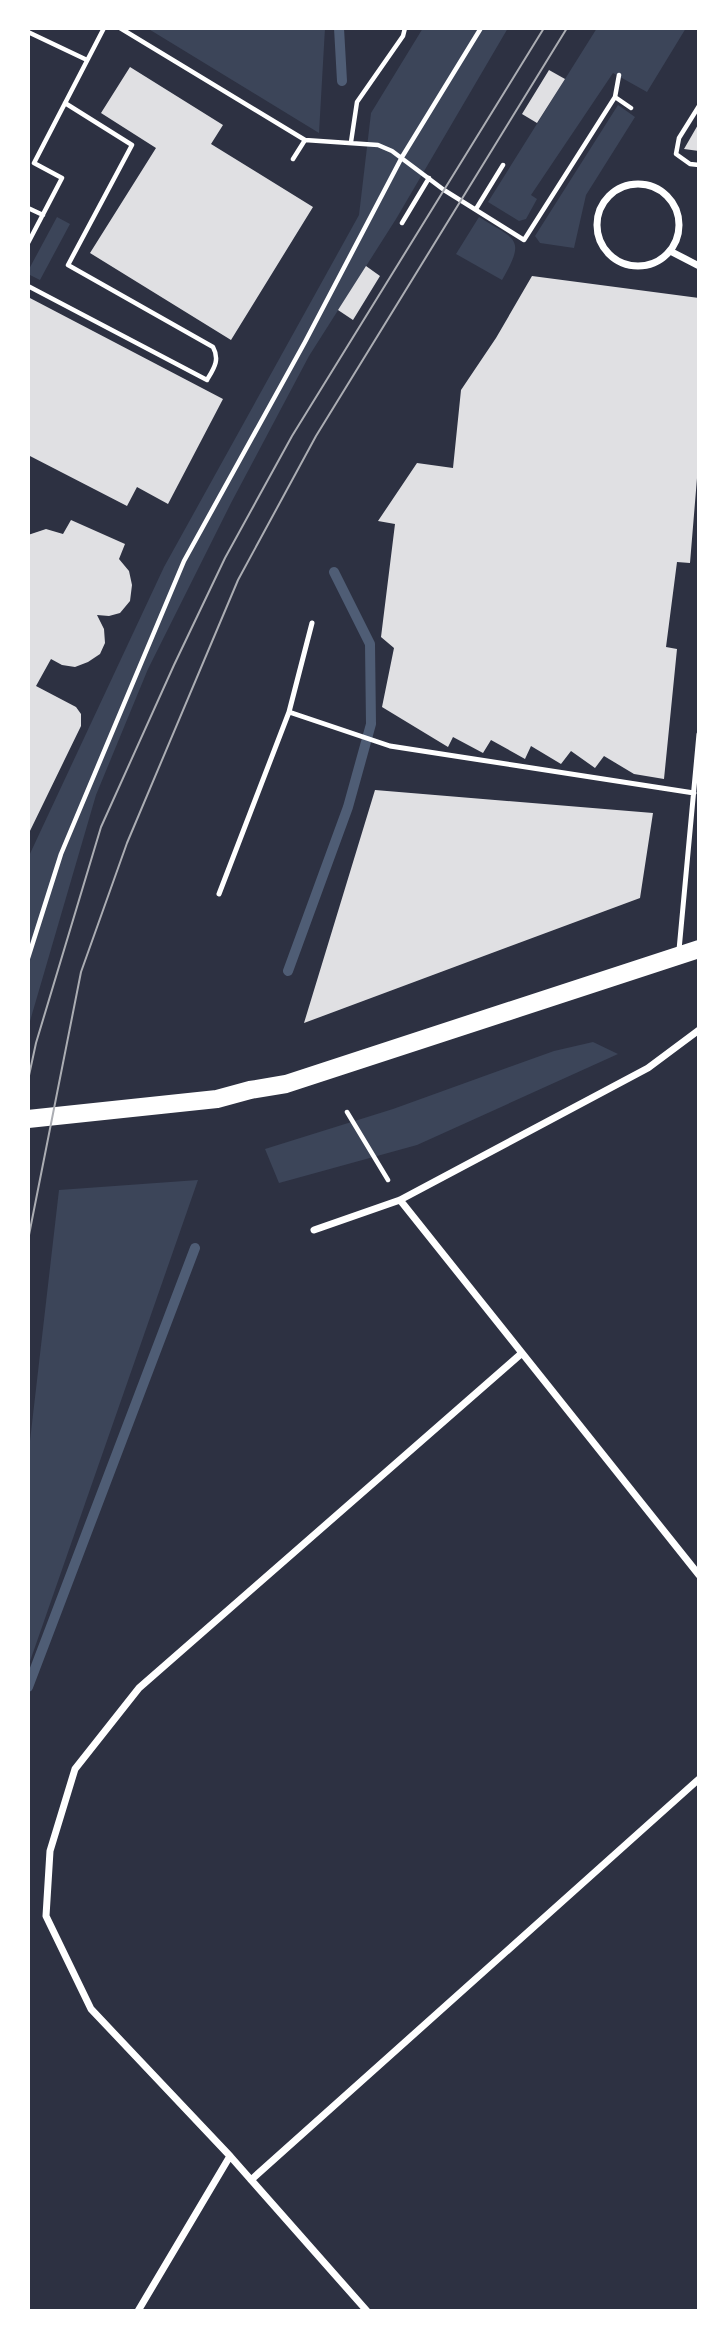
<svg xmlns="http://www.w3.org/2000/svg" width="727" height="2339" viewBox="0 0 727 2339" font-family="Rubik,sans-serif">
<style>
.green{fill:#3c4559}
.lines{fill:none;stroke-linecap:round;stroke-linejoin:round}
.stream{stroke:#4f5d75;stroke-width:10}
.building{fill:#e0e0e3}
.path{stroke:#fff;stroke-width:4.5}
.service{stroke:#fff;stroke-width:5}
.minor{stroke:#fff;stroke-width:7}
.primary{stroke:#fff;stroke-width:18}
.tram{stroke:#abadb3;stroke-width:2}
</style>
<rect width="100%" height="100%" fill="#2d3142"/>
<path class="green" d="M147,28H325L319,133Z
M423,28H508L396,219L309,356L231,503L148,669L96,795L28,1028V858L164,567L359,215L371,113Z
M597,28H686L647,92L613,73L531,195L537,199L526,219L519,221L488,202Z
M618,105L635,117L586,195L574,248L540,243L535,236Z
M57,217L70,224L40,280L28,274V271Z
M479,217C515,240 527,237 502,280L456,254Z
M593,1042L618,1054L417,1145L279,1183L265,1149L393,1109L554,1051Z
M198,1180L28,1667V1458L59,1190Z"/>
<g class="lines">
<path class="stream" d="M339,28L342,81
M288,971L348,807L371,724L370,644L334,572
M28,1687L195,1248"/>
</g>
<path class="building" d="M130,67L223,125L211,144L313,207L231,340L90,253L156,148L101,113Z
M549,70L565,79L537,123L522,114Z
M699,123V151L684,149Z
M366,266L380,276L353,320L338,310Z
M532,276L699,298V454L690,563L677,562L666,647L677,649L664,779L634,774L604,756L595,768L571,751L561,764L531,746L525,759L491,740L483,753L453,737L448,747L382,707L394,648L381,637L395,524L378,521L417,463L453,468L461,390L496,338Z
M28,297L223,399L168,504L137,487L127,506L28,455Z
M71,520L125,544L119,559L129,571L132,585L130,601L120,613L109,616L97,615L104,629L105,643L100,654L88,662L75,667L62,665L51,659L36,686L76,707L81,714V726L28,835V535L46,529L63,534Z
M375,790L653,813L640,898L304,1023Z"/>
<g class="lines">
<path class="path" d="M120,28L305,140L378,145L392,151L444,190L524,240L615,97L631,108
M28,32L87,60
M615,97L619,75
M699,106L679,138L676,154L690,164L699,165
M351,142L357,102L403,36L405,28
M293,159L305,140
M28,208L43,215
M476,209L503,165
M402,223L429,178
M28,243L62,178L34,163L104,28
M28,286L207,380C214,368 220,360 213,347L68,265L132,145L65,103
M28,958L61,854L184,561L305,342L402,157L481,28
M347,1112L388,1180"/>
<path class="service" d="M289,712L390,746L694,793
M219,894L289,712L312,623
M679,950L699,734"/>
<path class="minor" d="M597 225a41 41 0 1 1 82 0a41 41 0 1 1-82 0Z
M670,251L699,266
M400,1200L699,1575
M314,1230L400,1200L648,1068L699,1030
M251,2180L699,1779
M138,2311L230,2156
M367,2311L230,2156L91,2009L46,1916L50,1851L75,1769L139,1688L522,1353"/>
<path class="primary" d="M28,1119L217,1099L250,1090L286,1084L699,949"/>
<path class="tram" d="M28,1080L36,1043L101,827L174,665L225,558L292,436L544,28
M28,1240L81,972L127,843L238,580L316,436L567,28"/>
</g>
<rect width="727" height="2339" fill="none" stroke="#ffffff" stroke-width="60"/>
</svg>
